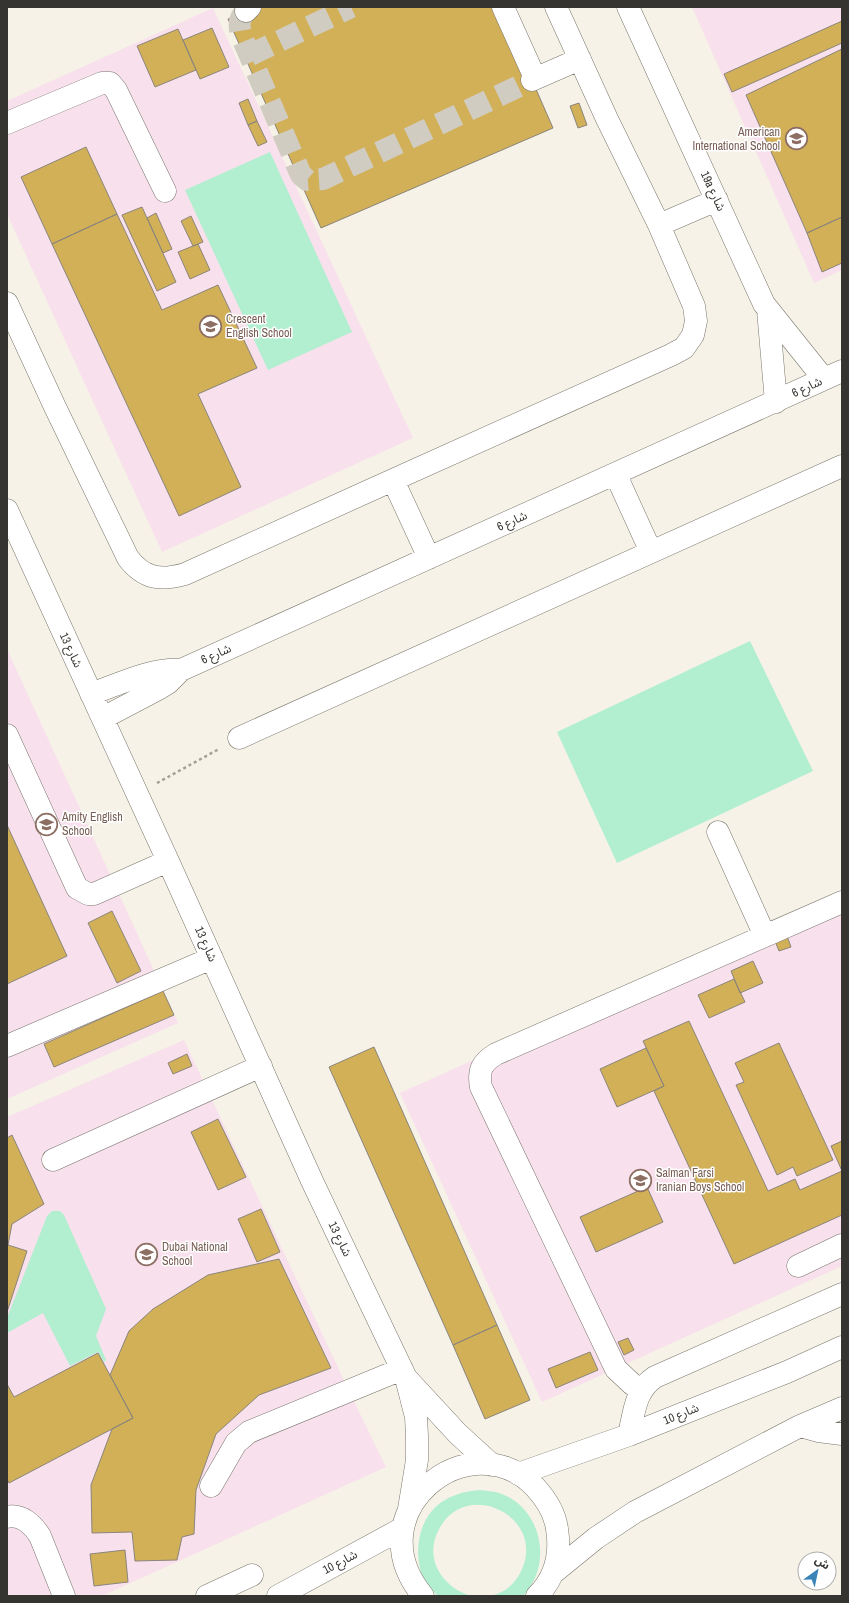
<svg xmlns="http://www.w3.org/2000/svg" width="849" height="1603" viewBox="0 0 849 1603" font-family="'Archivo Narrow','Noto Sans Arabic',sans-serif">
<style>
.education{fill:#f8e0ec}
.green{fill:#b2efd0}
.building{fill:#d2b058;stroke:#8a857c}
.lines{fill:none;stroke-linecap:round;stroke-linejoin:round}
.minor-tunnel{stroke:#d0ccc2;stroke-width:22;stroke-dasharray:22 11;stroke-linecap:butt}
.minor-casing{stroke:#79756b;stroke-width:23}
.path{stroke:#a3a098;stroke-width:2.5;stroke-dasharray:3 3;stroke-linecap:butt}
.minor{stroke:#fff;stroke-width:22}
.labels{text-anchor:middle;dominant-baseline:central;stroke-width:3;stroke-linejoin:round;paint-order:stroke}
.education-label{font-size:12px;fill:#785e54;stroke:#fff;text-anchor:start}
.street-label{font-size:12px;fill:#363430;stroke:#fff}
</style>
<rect width="100%" height="100%" fill="#f6f2e7"/>
<path class="education" d="M692,7H842V270L814,283Z
M213,8L413,438L162,552L7,214V101Z
M7,649L178,1023L7,1099Z
M842,894V1266L542,1402L400,1093Z
M184,1040L349,1391L386,1467L102,1596H7V1117Z"/>
<path class="green" d="M270,152L352,332L268,370L185,190Z
M750,641L813,771L617,863L557,732Z
M52,1211H60L64,1215L106,1309L96,1336L106,1360L104,1362L98,1352L70,1366L43,1313L7,1333V1318L47,1216Z
M480,1490C486,1491 493,1491 499,1493C534,1504 549,1546 535,1578C532,1585 527,1591 523,1596H487C501,1595 513,1586 519,1575C553,1516 457,1471 435,1539C427,1566 448,1590 472,1596H438C430,1588 422,1579 420,1568C414,1543 422,1513 445,1500C457,1493 468,1491 480,1490Z"/>
<path class="building" d="M255,7H500L553,128L321,228L228,19Z
M842,21V43L732,92L724,74Z
M212,28L229,67L200,79L183,40Z
M178,29L196,70L155,87L137,46Z
M842,49V217L807,233L746,95Z
M248,99L257,121L248,125L239,103Z
M579,103L587,125L578,128L570,106Z
M257,121L267,142L258,146L248,125Z
M86,147L117,214L52,244L21,177Z
M142,207L176,282L157,291L122,215Z
M156,213L172,249L163,253L147,218Z
M117,214L162,310L218,285L257,368L198,394L241,487L179,516L52,244Z
M191,216L203,242L193,246L181,221Z
M842,217V263L822,272L807,233Z
M198,244L210,270L190,279L178,252Z
M7,825L67,956L7,984Z
M112,911L141,971L117,983L88,923Z
M787,936L791,947L779,951L775,941Z
M753,961L763,983L740,993L731,971Z
M734,979L745,1002L709,1018L698,995Z
M163,991L174,1015L54,1067L44,1044Z
M689,1021L768,1191L795,1179L800,1190L842,1171V1215L734,1264L654,1091L664,1086L643,1041Z
M779,1043L833,1160L797,1176L793,1167L777,1175L736,1085L744,1082L735,1063Z
M374,1047L497,1325L453,1345L329,1067Z
M646,1048L664,1086L617,1107L600,1069Z
M187,1054L192,1066L173,1074L168,1063Z
M218,1119L246,1177L218,1190L191,1132Z
M12,1135L44,1204L12,1224L8,1245L27,1251L7,1312V1138Z
M842,1141V1171L831,1146Z
M647,1187L663,1222L596,1252L580,1217Z
M261,1209L280,1252L257,1262L238,1219Z
M279,1259L331,1368L259,1395L216,1434L196,1490L194,1534L182,1537L177,1560L135,1561L132,1532L92,1533L91,1485L112,1429L133,1418L110,1375L129,1331L153,1309L208,1275Z
M497,1325L530,1400L485,1419L453,1345Z
M628,1338L634,1350L624,1355L618,1342Z
M590,1352L598,1370L556,1388L548,1369Z
M98,1353L133,1418L9,1483L7,1479V1384L14,1397Z
M125,1550L128,1582L94,1586L90,1554Z"/>
<g class="lines">
<path class="minor-tunnel" d="M246,11C238,19 239,25 241,35L301,175L307,180L323,179L532,80
M250,55L351,7"/>
<defs>
<path id="minor" d="M503,7L535,78
M628,7L764,304L824,379
M246,11L250,7
M532,80L580,59
M7,123L102,83H110L116,90L165,191
M659,225L717,200
M7,303L55,407L128,558C144,579 161,581 185,574L393,480L671,355L684,348L693,335L696,321L694,306L659,225L607,119L556,7
M768,310L776,402
M616,475L651,552
M393,480L429,558
M7,510L168,861L313,1183L406,1378L416,1417L417,1436V1460L409,1509
M91,694C120,684 150,668 181,670
M103,718L160,688L168,683L181,670L842,371
M7,735L77,888L88,894H94L168,861
M239,738L842,466
M718,832L765,936
M7,1046L212,958
M53,1160L261,1066
M798,1266L842,1245
M408,1380L458,1434L492,1465
M641,1389L632,1384L616,1369L481,1087C478,1071 481,1063 496,1054L842,902
M800,1426L818,1431L842,1434
M629,1435C634,1413 635,1390 655,1377L842,1294
M518,1474L629,1435L787,1372L842,1347
M211,1486L236,1443L249,1432L402,1369
M7,1517C21,1513 33,1525 40,1536L64,1596
M553,1573L596,1538L635,1512L800,1426L842,1408
M207,1596L252,1575
M278,1596L403,1528
M423,1596C354,1513 469,1419 535,1487C546,1499 555,1513 557,1529C561,1554 555,1578 537,1596"/>
</defs>
<use href="#minor" class="minor-casing"/>
<path class="path" d="M157,783L219,749"/>
<use href="#minor" class="minor"/>
</g>
<defs>
<symbol id="school-ring" viewBox="-11 -11 22 22"><circle r="9.5" fill="#fff" stroke="#8d6e63" stroke-width="1.5"/><path d="M0-5L7-2L0 1L-7-2ZM-4 1L0 2.5L4 1V4Q0 6-4 4Z" fill="#8d6e63"/></symbol>
</defs>
<g fill-rule="evenodd">
<use href="#school-ring" x="784" y="126" width="25" height="25"/>
<use href="#school-ring" x="198" y="314" width="25" height="25"/>
<use href="#school-ring" x="34" y="812" width="25" height="25"/>
<use href="#school-ring" x="628" y="1168" width="25" height="25"/>
<use href="#school-ring" x="134" y="1242" width="25" height="25"/>
</g>
<g class="labels">
<g class="education-label">
<text x="780" y="132" text-anchor="end">American<tspan x="780" dy="14">International School</tspan></text>
<text x="226" y="319">Crescent<tspan x="226" dy="14">English School</tspan></text>
<text x="62" y="817">Amity English<tspan x="62" dy="14">School</tspan></text>
<text x="656" y="1173">Salman Farsi<tspan x="656" dy="14">Iranian Boys School</tspan></text>
<text x="162" y="1247">Dubai National<tspan x="162" dy="14">School</tspan></text>
</g>
<g class="street-label">
<text transform="translate(713 191) rotate(65)">19a شارع</text>
<text transform="translate(807 387) rotate(-25)">شارع 6</text>
<text transform="translate(512 521) rotate(-24)">شارع 6</text>
<text transform="translate(71 650) rotate(65)">شارع 13</text>
<text transform="translate(216 654) rotate(-24)">شارع 6</text>
<text transform="translate(206 944) rotate(66)">شارع 13</text>
<text transform="translate(340 1239) rotate(64)">شارع 13</text>
<text transform="translate(681 1414) rotate(-22)">شارع 10</text>
<text transform="translate(340 1562) rotate(-28)">شارع 10</text>
</g>
</g>
<rect width="849" height="1603" fill="none" stroke="#363430" stroke-width="16"/>
<g transform="translate(817 1571) rotate(33)"><circle r="19" fill="#ffffff" stroke="#afaeac"/>
<path d="M0-3L7 15L0 10L-7 15Z" fill="#3a84b8"/>
<text y="-6" font-size="11" font-weight="bold" text-anchor="middle" fill="#363430">ش</text>
</g>
</svg>
